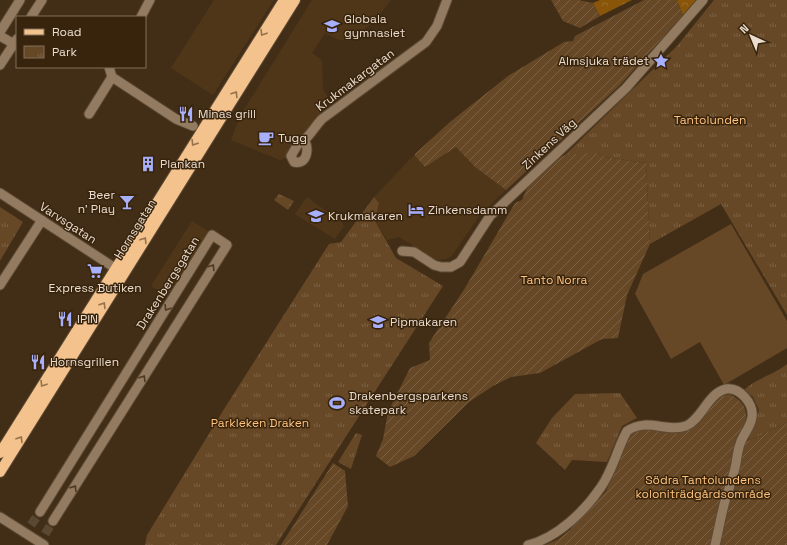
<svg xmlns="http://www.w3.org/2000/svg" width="787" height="545" viewBox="0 0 787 545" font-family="'Space Grotesk',sans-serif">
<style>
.built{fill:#503619}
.grass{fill:#664826}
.forest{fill:url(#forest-crowns)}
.park{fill:url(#park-tufts)}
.garden{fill:url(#garden-furrows)}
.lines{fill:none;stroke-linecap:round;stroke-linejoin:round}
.minor-tunnel{stroke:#5b4833;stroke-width:9;stroke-dasharray:9 4.5;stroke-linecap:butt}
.minor-casing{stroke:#5d4a34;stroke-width:11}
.major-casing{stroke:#5d4a34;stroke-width:12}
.minor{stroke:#937b61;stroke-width:9}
.major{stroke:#f4c28c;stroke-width:10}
.oneway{stroke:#96734c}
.oneway2{stroke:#4f3a21}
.labels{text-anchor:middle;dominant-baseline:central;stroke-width:3;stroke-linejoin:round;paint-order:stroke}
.poi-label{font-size:12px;fill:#eadccf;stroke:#38240c;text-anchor:start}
.street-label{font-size:12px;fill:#eadccf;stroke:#38240c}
.park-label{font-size:12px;fill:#fec27f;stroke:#38240c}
</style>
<defs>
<pattern id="forest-crowns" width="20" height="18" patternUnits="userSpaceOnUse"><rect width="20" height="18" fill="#895508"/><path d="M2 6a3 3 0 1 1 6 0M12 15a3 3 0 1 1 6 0" fill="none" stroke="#9a6d2b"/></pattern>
<pattern id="park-tufts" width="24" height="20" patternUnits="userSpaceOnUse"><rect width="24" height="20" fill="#664826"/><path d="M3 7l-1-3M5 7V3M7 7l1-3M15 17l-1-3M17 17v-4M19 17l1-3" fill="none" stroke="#7c6244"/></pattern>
<pattern id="garden-furrows" width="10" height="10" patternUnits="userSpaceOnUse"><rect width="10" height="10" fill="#664826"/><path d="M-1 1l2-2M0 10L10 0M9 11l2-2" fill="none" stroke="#7c6244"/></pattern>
</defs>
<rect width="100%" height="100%" fill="#422e17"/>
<path class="built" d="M214,0H274L213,95L171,68Z
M312,0H391L376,19L353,39L347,41L339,40L325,33L312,53L322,60L323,90L329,99L292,156L280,160L231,140L240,116Z
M456,147L475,167L506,190L480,215L451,257L446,259L436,260L399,237L387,240L375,221L379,203L374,197L415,154V156L425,167Z
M307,197L341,222L344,226L335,239L295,214Z
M192,221L208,231L167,296L151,286Z"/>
<path class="grass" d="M731,224L787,321V348L724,385L700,342L671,359L635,294L643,274Z"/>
<path class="forest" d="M600,0H632L600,16L593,3Z
M677,0H696L683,15Z"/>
<path class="park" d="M714,0H787V315L721,204L650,244L646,163L605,157L597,153L565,155L677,46Z
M279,194L294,201L288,210L274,200Z
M374,197L379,203L375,221L396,258L443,286L276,545H145L147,535L226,406L329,244L341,242Z
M0,207L23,222L0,261Z
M787,364V423L748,441L759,410L753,397L744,390C756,378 774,375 787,364Z
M620,393L637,418L622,426L607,462L572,460L565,470L536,443L552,418L575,394Z
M356,433L362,435L351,469L338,462Z"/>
<path class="garden" d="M551,0H578L593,3L600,16L580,28L563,21Z
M644,0H677L683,15L620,85L506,190L475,167L456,147L425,167L415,156V154L450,122L508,76L564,42L573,41L575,36Z
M584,153H597L605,157L646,163L650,244L627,295L618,338L602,339L540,373L511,377L493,386L469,402L414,456L390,467L376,456L383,439L388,412L410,368L430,360L429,343L465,288L515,203L522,200L527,188L559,158L565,155Z
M729,394C753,405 747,421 739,441H748L787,423V545H545L557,540L570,530L606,491L630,436C646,419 670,437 689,430L720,397Z
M333,463L345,471L348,506L327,545H281Z"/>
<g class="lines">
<path class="minor-tunnel" d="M31,525L40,512
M45,534L53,521"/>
<defs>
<path id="minor" d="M31,17L42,0
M141,17L150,0
M0,32L20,0
M0,36L14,44
M0,65L17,39
M109,67L112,77L176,119L193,126
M89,114L112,77
M305,141C309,150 307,165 294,162L291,156L298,144C308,140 314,127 322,119L426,42L437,26L447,0
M0,193L121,272
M402,251L414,252L434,265L441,267H451L460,262L490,216L626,88L703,0
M0,285L42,220
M40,512L212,235L227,245L53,521
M0,517L44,545
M528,545C557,538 585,511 601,487C613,470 617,449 627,431C648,417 666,433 686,426C702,419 708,393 726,389C740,387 754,404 752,417C751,427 743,434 740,444C737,452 737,460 735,468C732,482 726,495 723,509C720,521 718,533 715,545"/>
<path id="major" d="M0,453L284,0
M0,472L295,0"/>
</defs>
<use href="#minor" class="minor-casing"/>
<use href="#major" class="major-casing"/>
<use href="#minor" class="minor"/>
<use href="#major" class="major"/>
</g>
<defs><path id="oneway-chevron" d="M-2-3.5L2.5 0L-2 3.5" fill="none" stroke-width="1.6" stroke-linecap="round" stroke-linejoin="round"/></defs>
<g class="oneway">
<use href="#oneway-chevron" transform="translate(263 33) rotate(122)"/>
<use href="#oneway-chevron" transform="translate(235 94) rotate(-58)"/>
<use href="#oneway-chevron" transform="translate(194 143) rotate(122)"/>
<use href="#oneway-chevron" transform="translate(144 240) rotate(-58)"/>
<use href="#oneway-chevron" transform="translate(103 305) rotate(-58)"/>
<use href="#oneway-chevron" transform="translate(43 384) rotate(122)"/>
<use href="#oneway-chevron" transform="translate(20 439) rotate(-58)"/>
</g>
<g class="oneway2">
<use href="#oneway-chevron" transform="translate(212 267) rotate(-58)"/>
<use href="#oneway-chevron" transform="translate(167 308) rotate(122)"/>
<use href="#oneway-chevron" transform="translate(143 378) rotate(-58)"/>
<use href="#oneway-chevron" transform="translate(74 488) rotate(-58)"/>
</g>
<defs>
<symbol id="school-bare" viewBox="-9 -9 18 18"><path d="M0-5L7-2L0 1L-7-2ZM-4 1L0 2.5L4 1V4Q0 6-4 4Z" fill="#a8b0fc" stroke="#38240c" stroke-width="2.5" paint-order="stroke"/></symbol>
<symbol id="sight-bare" viewBox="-9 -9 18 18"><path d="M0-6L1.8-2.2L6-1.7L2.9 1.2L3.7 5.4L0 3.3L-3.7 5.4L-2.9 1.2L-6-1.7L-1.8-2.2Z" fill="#a8b0fc" stroke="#38240c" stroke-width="2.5" paint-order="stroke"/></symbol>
<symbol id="restaurant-bare" viewBox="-9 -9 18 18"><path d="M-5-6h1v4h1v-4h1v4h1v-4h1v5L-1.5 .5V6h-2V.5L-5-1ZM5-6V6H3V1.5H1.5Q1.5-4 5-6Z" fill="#a8b0fc" stroke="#38240c" stroke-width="2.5" paint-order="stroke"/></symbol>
<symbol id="cafe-bare" viewBox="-9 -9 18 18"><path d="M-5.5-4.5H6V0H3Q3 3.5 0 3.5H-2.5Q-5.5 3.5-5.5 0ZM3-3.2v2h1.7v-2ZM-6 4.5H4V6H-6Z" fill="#a8b0fc" stroke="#38240c" stroke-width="2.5" paint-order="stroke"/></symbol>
<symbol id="building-bare" viewBox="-9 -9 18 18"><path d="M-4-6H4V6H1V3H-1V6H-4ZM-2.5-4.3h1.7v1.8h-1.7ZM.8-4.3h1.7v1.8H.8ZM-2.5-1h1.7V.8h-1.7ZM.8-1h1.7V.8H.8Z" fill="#a8b0fc" stroke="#38240c" stroke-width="2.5" paint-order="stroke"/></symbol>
<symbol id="bar-bare" viewBox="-9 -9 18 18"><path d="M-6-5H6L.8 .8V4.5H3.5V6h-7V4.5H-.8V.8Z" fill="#a8b0fc" stroke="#38240c" stroke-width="2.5" paint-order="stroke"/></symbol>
<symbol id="hotel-bare" viewBox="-9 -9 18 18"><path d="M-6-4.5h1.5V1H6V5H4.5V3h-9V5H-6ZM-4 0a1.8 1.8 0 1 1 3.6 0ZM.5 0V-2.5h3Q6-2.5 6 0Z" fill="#a8b0fc" stroke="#38240c" stroke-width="2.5" paint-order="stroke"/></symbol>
<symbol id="supermarket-bare" viewBox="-9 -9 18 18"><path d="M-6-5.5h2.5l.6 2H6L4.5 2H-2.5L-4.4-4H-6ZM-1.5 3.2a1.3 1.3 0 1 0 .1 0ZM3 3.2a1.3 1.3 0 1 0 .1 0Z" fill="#a8b0fc" stroke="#38240c" stroke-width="2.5" paint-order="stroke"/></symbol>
<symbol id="stadium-bare" viewBox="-9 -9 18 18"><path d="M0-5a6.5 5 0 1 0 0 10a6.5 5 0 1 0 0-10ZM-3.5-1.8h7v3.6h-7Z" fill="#a8b0fc" stroke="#38240c" stroke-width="2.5" paint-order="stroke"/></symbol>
</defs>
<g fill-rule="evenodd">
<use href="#school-bare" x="321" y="15" width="22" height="22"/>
<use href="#sight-bare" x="650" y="50" width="22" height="22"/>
<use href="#restaurant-bare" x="175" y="103" width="22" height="22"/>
<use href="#cafe-bare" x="255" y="127" width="22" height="22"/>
<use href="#building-bare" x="137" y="153" width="22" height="22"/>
<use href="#bar-bare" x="116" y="191" width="22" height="22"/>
<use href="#hotel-bare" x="405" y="199" width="22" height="22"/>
<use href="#school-bare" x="305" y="205" width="22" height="22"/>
<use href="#supermarket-bare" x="84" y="260" width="22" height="22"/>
<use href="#restaurant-bare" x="54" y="308" width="22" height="22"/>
<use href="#school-bare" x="367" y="311" width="22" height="22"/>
<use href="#restaurant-bare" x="27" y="351" width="22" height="22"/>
<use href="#stadium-bare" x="326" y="392" width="22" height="22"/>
</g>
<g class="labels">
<g class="poi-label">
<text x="344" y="19">Globala<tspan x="344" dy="14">gymnasiet</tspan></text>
<text x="649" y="61" text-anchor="end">Almsjuka trädet</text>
<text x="198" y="114">Minas grill</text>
<text x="278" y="138">Tugg</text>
<text x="160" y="164">Plankan</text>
<text x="115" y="195" text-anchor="end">Beer<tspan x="115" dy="14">n' Play</tspan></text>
<text x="428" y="210">Zinkensdamm</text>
<text x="328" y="216">Krukmakaren</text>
<text x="95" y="288" text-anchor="middle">Express Butiken</text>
<text x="77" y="319">IPIN</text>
<text x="390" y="322">Pipmakaren</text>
<text x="50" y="362">Hornsgrillen</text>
<text x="349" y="396">Drakenbergsparkens<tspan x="349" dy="14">skatepark</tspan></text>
</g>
<g class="street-label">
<text transform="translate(355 80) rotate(-37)">Krukmakargatan</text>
<text transform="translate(549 144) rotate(-43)">Zinkens Väg</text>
<text transform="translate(68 223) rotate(33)">Varvsgatan</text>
<text transform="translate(135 229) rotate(-58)">Hornsgatan</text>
<text transform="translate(168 283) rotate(-58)">Drakenbergsgatan</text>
</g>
<g class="park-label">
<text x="710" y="120">Tantolunden</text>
<text x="554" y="280">Tanto Norra</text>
<text x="260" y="423">Parkleken Draken</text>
<text x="703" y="480">Södra Tantolundens<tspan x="703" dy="14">koloniträdgårdsområde</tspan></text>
</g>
</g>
<rect x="16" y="16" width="130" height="52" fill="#38240c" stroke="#7f6e5a"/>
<rect x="24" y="29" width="20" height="6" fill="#f4c28c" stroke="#7f6e5a"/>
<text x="52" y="36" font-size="12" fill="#eadccf">Road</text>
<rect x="24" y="46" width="20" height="12" fill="url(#park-tufts)" stroke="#7f6e5a"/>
<text x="52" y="56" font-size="12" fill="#eadccf">Park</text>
<g transform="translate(751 36) rotate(316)" stroke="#38240c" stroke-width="3" paint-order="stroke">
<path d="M0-3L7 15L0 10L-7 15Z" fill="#eadccf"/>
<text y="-6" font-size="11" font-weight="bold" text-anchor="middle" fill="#eadccf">N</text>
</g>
</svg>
